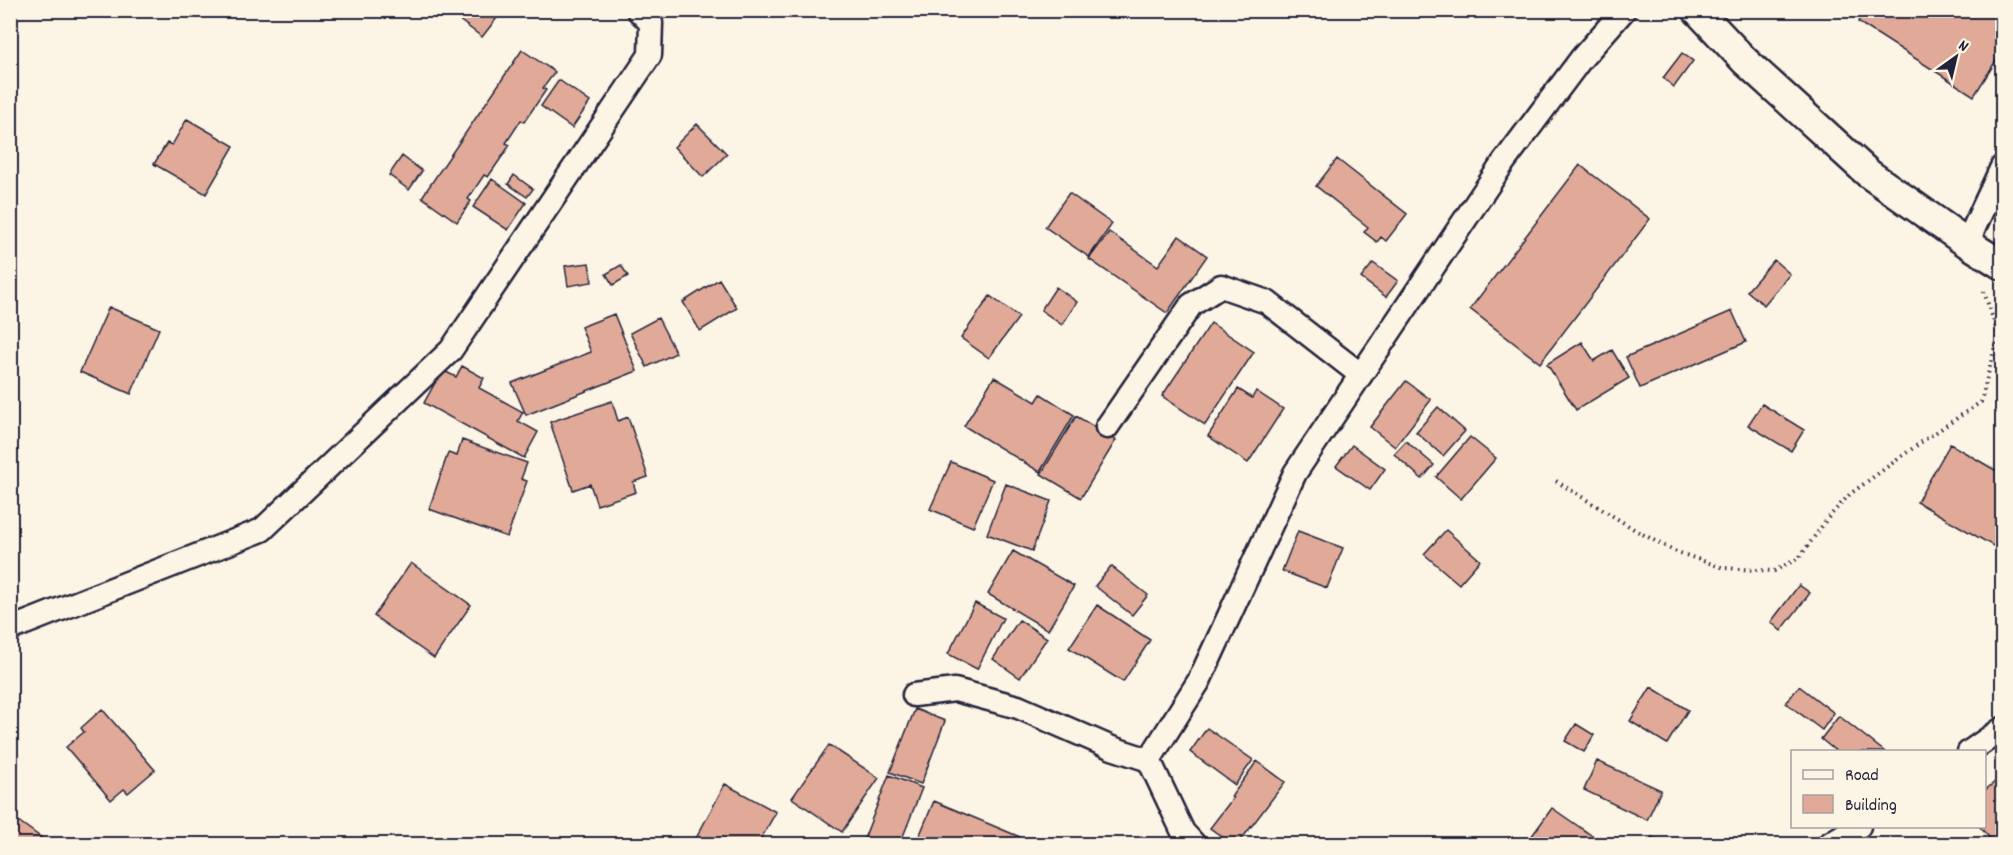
<svg xmlns="http://www.w3.org/2000/svg" width="2013" height="855" font-family="Dekko,sans-serif">
	<style>
		.building { fill: #e1aa98; stroke: #22223b; stroke-width: 1.5 }
		.lines { fill: none; stroke-linecap: round; stroke-linejoin: round }
		.minor-casing { stroke: #22223b; stroke-width: 27 }
		.tertiary-casing { stroke: #22223b; stroke-width: 33 }
		.path { stroke: #22223b; stroke-width: 4; stroke-dasharray: 1.5 4.5; stroke-linecap: butt }
		.minor { stroke: #fcf5e5; stroke-width: 22 }
		.tertiary { stroke: #fcf5e5; stroke-width: 28 }
	</style>
	<rect width="100%" height="100%" fill="#fcf5e5"/>
	<filter id="ink" filterUnits="userSpaceOnUse"><feTurbulence type="fractalNoise" baseFrequency=".0167" numOctaves="2"/><feDisplacementMap in="SourceGraphic" scale="12" xChannelSelector="R" yChannelSelector="G"/><feConvolveMatrix kernelMatrix="1 2 1 2 8 2 1 2 1" color-interpolation-filters="sRGB"/></filter>
	<g filter="url(#ink)">
		<path class="building" d="M446 10H495L500 14 482 37Z
			M1865 10H2002V51L1974 96 1858 22Z
			M522 50 555 72 543 88 546 90 524 122 521 120 506 143 510 145 488 177 484 175 468 199 471 201 457 222 422 197Z
			M1682 53 1693 61 1674 87 1663 78Z
			M559 80 590 102 572 128 541 106Z
			M187 119 234 146 206 194 154 164 167 143 172 145Z
			M697 124 727 154 703 177 674 147Z
			M402 156 422 171 409 190 389 175Z
			M1337 159 1407 214 1386 241 1381 237 1377 242 1364 232 1368 227 1316 186Z
			M1580 165 1650 219 1540 363 1470 309Z
			M514 175 533 189 527 197 508 184Z
			M492 179 526 203 508 230 473 207Z
			M1069 193 1112 224 1089 257 1045 227Z
			M1109 232 1158 266 1179 236 1207 256 1167 313 1089 259Z
			M1774 260 1790 274 1764 305 1747 291Z
			M589 263 592 282 568 286 565 266Z
			M1373 263 1398 281 1386 297 1361 278Z
			M621 265 628 276 613 285 606 274Z
			M719 279 737 308 700 331 683 302Z
			M1056 287 1077 302 1062 325 1041 310Z
			M990 296 1019 317 989 358 961 338Z
			M109 307 159 329 131 394 80 372Z
			M1732 311 1746 342 1640 388 1626 357Z
			M614 314 637 371 526 415 512 383 591 352 581 327Z
			M658 318 676 353 647 367 630 333Z
			M1211 323 1254 352 1205 425 1162 396Z
			M1582 342 1594 361 1612 350 1629 378 1576 410 1547 364Z
			M462 366 484 378 479 388 523 412 518 421 538 432 524 458 424 403 442 370 456 377Z
			M994 377 1036 402 1041 394 1074 415 1040 472 964 426Z
			M1406 381 1431 400 1395 447 1370 427Z
			M1238 389 1252 398 1256 391 1283 409 1248 463 1208 436Z
			M612 401 618 421 628 417 648 477 633 482 636 492 597 505 590 484 573 490 550 422Z
			M1762 404 1804 430 1791 451 1748 425Z
			M1438 407 1465 431 1443 456 1416 432Z
			M1076 416 1116 440 1081 498 1041 474Z
			M1470 437 1496 458 1461 499 1436 477Z
			M462 440 527 463 521 479 527 481 507 537 429 509 448 453 457 456Z
			M1406 441 1434 465 1422 479 1394 454Z
			M1950 444 2002 474V551L1917 502Z
			M1352 445 1385 469 1370 490 1336 466Z
			M951 462 993 480 973 527 930 509Z
			M1006 484 1051 501 1032 551 987 534Z
			M1446 530 1480 560 1459 584 1424 554Z
			M1298 531 1343 548 1327 588 1282 571Z
			M1013 551 1074 586 1048 630 988 594Z
			M411 563 471 605 434 658 374 616Z
			M1111 566 1148 595 1132 615 1095 586Z
			M1799 585 1810 593 1781 631 1771 622Z
			M975 603 1003 618 977 669 948 654Z
			M1097 605 1150 640 1123 682 1069 648Z
			M1019 620 1047 638 1020 678 993 659Z
			M1799 686 1834 713 1822 730 1786 703Z
			M1651 687 1688 710 1667 744 1630 721Z
			M102 709 155 770 128 793 124 789 111 800 66 747 84 732 81 728Z
			M915 709 945 721 921 784 890 772Z
			M1839 716 1885 752H1837L1821 739Z
			M1576 724 1594 735 1584 752 1565 741Z
			M1207 728 1253 760 1235 785 1190 752Z
			M829 745 879 778 842 832 792 798Z
			M1257 761 1285 782 1238 844H1232L1210 828 1233 798 1231 797Z
			M1597 761 1661 790 1647 820 1584 790Z
			M889 775 922 788 900 844H862Z
			M2002 776V839L1995 844 1979 826H1984V791Z
			M725 784 776 812 758 844H693Z
			M934 801 1020 837 1017 844H916Z
			M1552 808 1604 844H1526Z
			M10 815 50 844H10Z
			M1652 837 1666 844H1648Z"/>
		<g class="lines">
			<defs>
				<path id="minor" d="M1967 243 2002 167
					M1107 427 1191 305 1221 286 1267 302 1361 375
					M10 629 262 530 451 350 650 55 651 23 638 10
					M914 695 955 690 1018 707 1112 748 1149 760 1183 832 1194 844
					M1969 752 2002 729
					M1149 760 1199 681 1295 473 1503 163 1581 59 1624 10
					M1829 844 1859 826"/>
				<path id="tertiary" d="M1697 10 1745 61 1869 174 1967 243 2002 265"/>
			</defs>
			<use href="#minor" class="minor-casing"/>
			<use href="#tertiary" class="tertiary-casing"/>
			<path class="path" d="M1556 481 1637 531 1674 551 1724 568 1774 571 1799 558 1827 519 1850 494 1920 443 1981 402 1998 334 1983 289"/>
			<use href="#minor" class="minor"/>
			<use href="#tertiary" class="tertiary"/>
		</g>
	</g>
	<rect width="2013" height="855" fill="none" stroke="#fcf5e5" stroke-width="36"/>
	<rect x="18" y="18" width="1977" height="819" fill="none" stroke="#22223b" stroke-width="2" filter="url(#ink)"/>
	<rect x="1791" y="750" width="195" height="78" fill="#fcf5e5" stroke="#a5a1a1" stroke-width="1.5"/>
	<rect x="1803" y="770" width="30" height="9" fill="#fcf5e5" stroke="#a5a1a1" stroke-width="1.5"/>
	<text x="1845" y="780" font-size="18" fill="#22223b">Road</text>
	<rect x="1803" y="795" width="30" height="18" fill="#e1aa98" stroke="#a5a1a1" stroke-width="1.5"/>
	<text x="1845" y="810" font-size="18" fill="#22223b">Building</text>
	<g transform="translate(1956 57) rotate(34)" stroke="#fcf5e5" stroke-width="4.5" paint-order="stroke">
	<path d="M0-4.5L10 22L0 15L-10 22Z" fill="#22223b"/>
	<text y="-9" font-size="16" font-weight="bold" text-anchor="middle" fill="#22223b">N</text>
	</g>
</svg>
